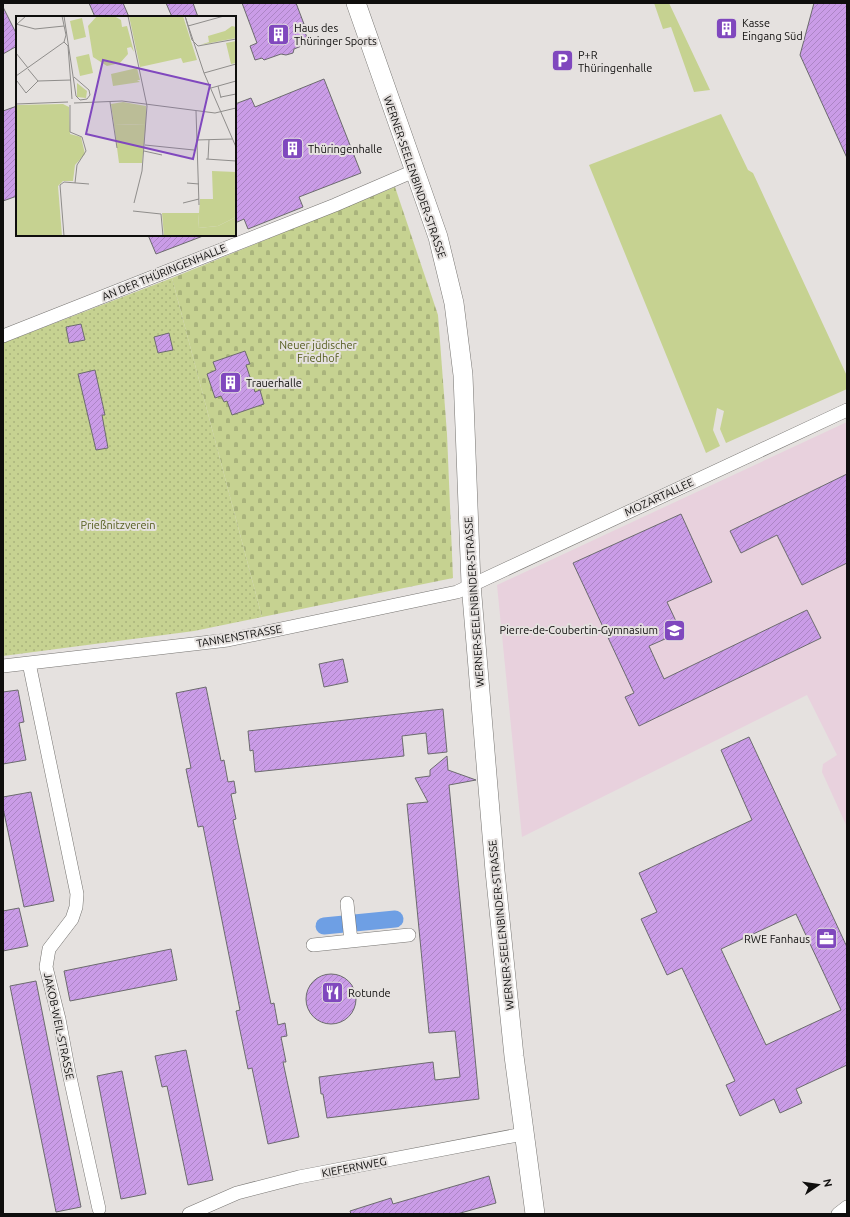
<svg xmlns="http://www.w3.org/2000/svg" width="850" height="1217" font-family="Ubuntu,sans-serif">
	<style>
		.education { fill: #e8d1dd }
		.grass { fill: #c6d291 }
		.cemetery { fill: url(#cemetery-stones) }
		.garden { fill: url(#garden-dots) }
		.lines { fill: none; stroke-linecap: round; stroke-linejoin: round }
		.canal { stroke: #6e9fe4; stroke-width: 17 }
		.building { fill: url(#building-hatch); stroke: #6c6b6e; fill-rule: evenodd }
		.street-casing { stroke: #777572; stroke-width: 14 }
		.secondary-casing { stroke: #777572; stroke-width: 20 }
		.street { stroke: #fff; stroke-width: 13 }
		.secondary { stroke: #fff; stroke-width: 19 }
		.labels { text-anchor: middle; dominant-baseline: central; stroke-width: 4; stroke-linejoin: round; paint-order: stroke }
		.poi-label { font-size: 11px; fill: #0f0e0d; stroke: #e5e1df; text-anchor: start }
		.street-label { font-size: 11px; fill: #0f0e0d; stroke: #e5e1df }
		.park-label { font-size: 11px; fill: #555d1e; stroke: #e5e1df }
		.inset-road { fill: none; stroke: #8f8d8b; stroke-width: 1 }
		.view { fill: #8048be; fill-opacity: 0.15; stroke: #8048be; stroke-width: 2 }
		.inset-edge { fill: none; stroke: #0f0e0d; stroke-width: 2 }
	</style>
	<defs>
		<pattern id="cemetery-stones" width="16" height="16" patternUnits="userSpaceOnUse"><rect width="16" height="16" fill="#c6d291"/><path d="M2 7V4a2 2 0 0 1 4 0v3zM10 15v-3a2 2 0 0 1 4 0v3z" fill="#a9b37c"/></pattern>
		<pattern id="garden-dots" width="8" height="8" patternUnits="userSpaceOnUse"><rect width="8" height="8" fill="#c6d291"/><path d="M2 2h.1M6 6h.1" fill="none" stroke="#a9b37c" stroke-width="1.8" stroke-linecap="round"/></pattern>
		<pattern id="building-hatch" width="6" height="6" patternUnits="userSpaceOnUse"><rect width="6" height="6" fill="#ca9ce7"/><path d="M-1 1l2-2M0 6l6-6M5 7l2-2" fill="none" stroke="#ac85c5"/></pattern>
	</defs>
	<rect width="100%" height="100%" fill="#e5e1df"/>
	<path class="education" d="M847 422V827L822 772 823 764 837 755 807 695 522 837 497 585Z"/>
	<path class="grass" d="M654 3H669L710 90 694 92 671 27 663 29Z
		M721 114 748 170 753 173 847 376V389L726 443 720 429 724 411 717 408 713 430 720 446 706 453 589 165Z"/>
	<path class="cemetery" d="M395 187 438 315 447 434 453 578 262 617 172 278Z"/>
	<path class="garden" d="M172 278 262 617 194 631 3 656V343Z"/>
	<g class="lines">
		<path class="canal" d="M324 926 395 919"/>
	</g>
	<path class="building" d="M89 3H123L129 17H95Z
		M166 3H193L198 17H172Z
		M242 3H296L304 24H302L309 43 294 49 293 53 286 55 281 54 264 60 262 58 255 60 250 46 257 43Z
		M814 3H847V158L800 55Z
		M3 7 17 35V46L3 54Z
		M324 79 361 173 299 197 303 207 248 229 244 219 235 223V104L251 98 255 107Z
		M17 106V196L3 201V111Z
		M148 235H202L203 236 156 254Z
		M81 324 85 340 69 343 66 327Z
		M169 333 173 350 158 353 154 337Z
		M245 351 250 364 246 365 255 392 260 390 264 404 232 415 227 401 224 402 221 396 215 398 207 374 216 370 213 362Z
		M95 370 105 415H102L108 448 96 450 78 374Z
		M847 474V563L802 585 777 535 741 553 730 531Z
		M681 514 712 582 667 602 681 632 649 646 664 679 807 610 821 638 639 726 625 697 634 693 573 563Z
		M343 659 348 682 324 687 319 664Z
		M206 687 221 761 224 760 228 782 234 781 236 793 231 794 236 819 233 820 271 1004 274 1003 278 1025 285 1023 287 1036 281 1037 286 1062H283L299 1137 268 1144 252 1068 248 1069 236 1011 240 1010 203 826 198 827 186 769 191 768 176 693Z
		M18 690 24 722 19 723 26 760 3 764V692Z
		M443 709 447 752 428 754 426 733 402 736 404 756 255 772 253 750 250 751 248 731Z
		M749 737 847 947V1065L796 1089 802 1103 780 1113 774 1099 740 1116 726 1085 735 1081 682 968 667 975 641 919 657 912 639 873 752 820 721 750ZM796 914 841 1010 766 1045 721 949Z
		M447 756 448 770 476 780 449 785 479 1099 327 1118 323 1094H321L319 1077 433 1062 435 1080 460 1077 455 1031 429 1033 407 804 428 802 415 778 430 776V770Z
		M31 792 54 901 24 907 3 808V797Z
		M19 908 28 946 3 951V911Z
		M171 949 177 980 70 1001 64 971Z
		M306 999a25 25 0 1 1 50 0a25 25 0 1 1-50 0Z
		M36 981 81 1207 56 1212 10 986Z
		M186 1050 213 1180 188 1185 167 1086 162 1087 155 1056Z
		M122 1071 146 1194 121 1199 97 1076Z
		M489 1176 496 1203 457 1214H351L350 1211 391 1198 393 1204Z"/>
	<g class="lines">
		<defs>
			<path id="street" d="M3 336 335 205 414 171
				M29 663 77 894 76 907 72 919 49 949 46 967 59 1019 69 1073 99 1209
				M3 666 228 640 457 592 847 410
				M351 941 409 935
				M313 945 351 941 347 903
				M189 1214 237 1193 299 1177 523 1134
				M838 1214 847 1207"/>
			<path id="secondary" d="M356 3 438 237 454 303 463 375 471 584 495 871 514 1056 535 1214"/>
		</defs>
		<use href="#street" class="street-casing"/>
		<use href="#secondary" class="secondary-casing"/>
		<use href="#street" class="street"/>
		<use href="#secondary" class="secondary"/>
	</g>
	<defs>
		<symbol id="building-square" viewBox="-11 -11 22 22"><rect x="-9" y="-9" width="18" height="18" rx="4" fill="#8048be" stroke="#e5e1df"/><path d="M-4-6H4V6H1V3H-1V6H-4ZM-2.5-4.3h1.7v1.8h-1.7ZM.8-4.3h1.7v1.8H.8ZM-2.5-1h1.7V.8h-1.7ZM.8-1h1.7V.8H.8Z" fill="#fff"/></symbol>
		<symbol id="parking-square" viewBox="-11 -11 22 22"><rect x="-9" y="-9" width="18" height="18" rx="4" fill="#8048be" stroke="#e5e1df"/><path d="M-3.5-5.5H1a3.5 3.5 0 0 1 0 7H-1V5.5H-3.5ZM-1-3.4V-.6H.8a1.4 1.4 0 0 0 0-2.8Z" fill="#fff"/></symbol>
		<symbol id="school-square" viewBox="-11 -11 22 22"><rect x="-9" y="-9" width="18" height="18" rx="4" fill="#8048be" stroke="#e5e1df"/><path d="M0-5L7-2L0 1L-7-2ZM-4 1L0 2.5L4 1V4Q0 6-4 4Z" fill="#fff"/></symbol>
		<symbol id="office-square" viewBox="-11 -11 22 22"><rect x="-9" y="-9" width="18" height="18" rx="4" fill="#8048be" stroke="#e5e1df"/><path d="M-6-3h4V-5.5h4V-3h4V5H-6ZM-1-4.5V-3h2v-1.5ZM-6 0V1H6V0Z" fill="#fff"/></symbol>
		<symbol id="restaurant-square" viewBox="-11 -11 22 22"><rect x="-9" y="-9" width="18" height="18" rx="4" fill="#8048be" stroke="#e5e1df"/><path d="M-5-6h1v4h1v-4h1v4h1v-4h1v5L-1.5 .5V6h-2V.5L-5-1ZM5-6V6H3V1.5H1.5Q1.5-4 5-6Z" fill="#fff"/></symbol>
	</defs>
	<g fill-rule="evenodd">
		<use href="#building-square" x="714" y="16" width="25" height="25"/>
		<use href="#building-square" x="266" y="22" width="25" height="25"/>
		<use href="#parking-square" x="550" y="48" width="25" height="25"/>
		<use href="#building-square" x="280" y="136" width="25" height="25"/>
		<use href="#building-square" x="218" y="370" width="25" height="25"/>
		<use href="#school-square" x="662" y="618" width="25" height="25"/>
		<use href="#office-square" x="814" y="926" width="25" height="25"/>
		<use href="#restaurant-square" x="320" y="980" width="25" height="25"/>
	</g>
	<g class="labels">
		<g class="poi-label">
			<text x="742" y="23">Kasse<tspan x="742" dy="13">Eingang Süd</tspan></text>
			<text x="294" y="28">Haus des<tspan x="294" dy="13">Thüringer Sports</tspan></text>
			<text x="578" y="55">P+R<tspan x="578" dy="13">Thüringenhalle</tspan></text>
			<text x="308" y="149">Thüringenhalle</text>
			<text x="246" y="383">Trauerhalle</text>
			<text x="658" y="630" text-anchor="end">Pierre-de-Coubertin-Gymnasium</text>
			<text x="810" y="939" text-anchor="end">RWE Fanhaus</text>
			<text x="348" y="993">Rotunde</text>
		</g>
		<g class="street-label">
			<text transform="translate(415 177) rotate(71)">WERNER-SEELENBINDER-STRASSE</text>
			<text transform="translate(164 272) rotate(-22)">AN DER THÜRINGENHALLE</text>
			<text transform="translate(659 497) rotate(-25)">MOZARTALLEE</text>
			<text transform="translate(474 602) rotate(-94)">WERNER-SEELENBINDER-STRASSE</text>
			<text transform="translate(239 636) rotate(-10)">TANNENSTRASSE</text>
			<text transform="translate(501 925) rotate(-96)">WERNER-SEELENBINDER-STRASSE</text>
			<text transform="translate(59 1026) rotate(78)">JAKOB-WEIL-STRASSE</text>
			<text transform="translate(354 1167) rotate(-11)">KIEFERNWEG</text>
		</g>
		<g class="park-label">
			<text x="318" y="345">Neuer jüdischer<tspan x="318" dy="13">Friedhof</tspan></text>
			<text x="118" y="525">Prießnitzverein</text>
		</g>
	</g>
	<g transform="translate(16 16)">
		<rect width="220" height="220" fill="#e5e1df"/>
		<path d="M81 0H98L105 4 106 11 111 10 118 36 115 31 111 32 112 38 104 47 91 50 77 41 72 10ZM66 2 70 21 58 24 54 5ZM216 10 220 11V22L184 29 193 26 192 20 209 15ZM220 25V47L215 48 210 27ZM73 38 77 57 64 60 60 41ZM121 52 124 64H121L124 66 97 70 95 58ZM61 67 71 75 70 82 61 81Z" fill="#c6d291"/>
		<path d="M47 88 53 91 54 118 65 121 69 138 59 149 57 165H47L42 170 46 220H0V89ZM146 197H183L182 212 202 210 220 201V220H148Z" fill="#c6d291"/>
		<path d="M107 86 130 90V108L98 109 95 88Z" fill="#c6d291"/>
		<path d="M113 0H167L181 44 167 47 165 42 124 51Z" fill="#c6d291"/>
		<path d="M130 108 126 147H103L98 109ZM196 155 220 156V201L202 210 182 212 184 183H197Z" fill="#c6d291"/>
		<path class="inset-road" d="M48 0 60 80 64 84 71 83 74 79 73 74 58 61M112 0 131 90 126 155 118 187M169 0 188 57 220 131M169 0 176 24 182 30 220 23M0 8 19 13 48 10M1 8 10 0M172 10 208 0M48 26 52 30 56 83M0 37 12 52M12 53 22 65 55 64M188 57 220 48M0 60 48 26 50 19 46 0M1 65 10 77 22 65M202 70 205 82M195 72 220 65M205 81 220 78M94 86 101 132M58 87 106 85 199 97 220 92M0 88 52 86M54 89V116L66 121 70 135 61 149 59 167M180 95 183 189M180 124 216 123M129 129 178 134M128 135 146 139M190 143 220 145M192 143 193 124M171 167 183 168M167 187 183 183M117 195 145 198 147 220M48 220 44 169 48 166 73 168"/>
		<path class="view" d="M87 44 194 69 177 143 70 118Z"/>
		<rect width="220" height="220" class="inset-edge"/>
	</g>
	<rect width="850" height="1217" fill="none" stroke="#0f0e0d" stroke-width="8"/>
	<g transform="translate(818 1185) rotate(77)" stroke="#e5e1df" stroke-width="3" paint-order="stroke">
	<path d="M0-3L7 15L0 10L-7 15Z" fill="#0f0e0d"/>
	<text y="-6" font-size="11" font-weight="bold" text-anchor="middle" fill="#0f0e0d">N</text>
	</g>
</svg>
